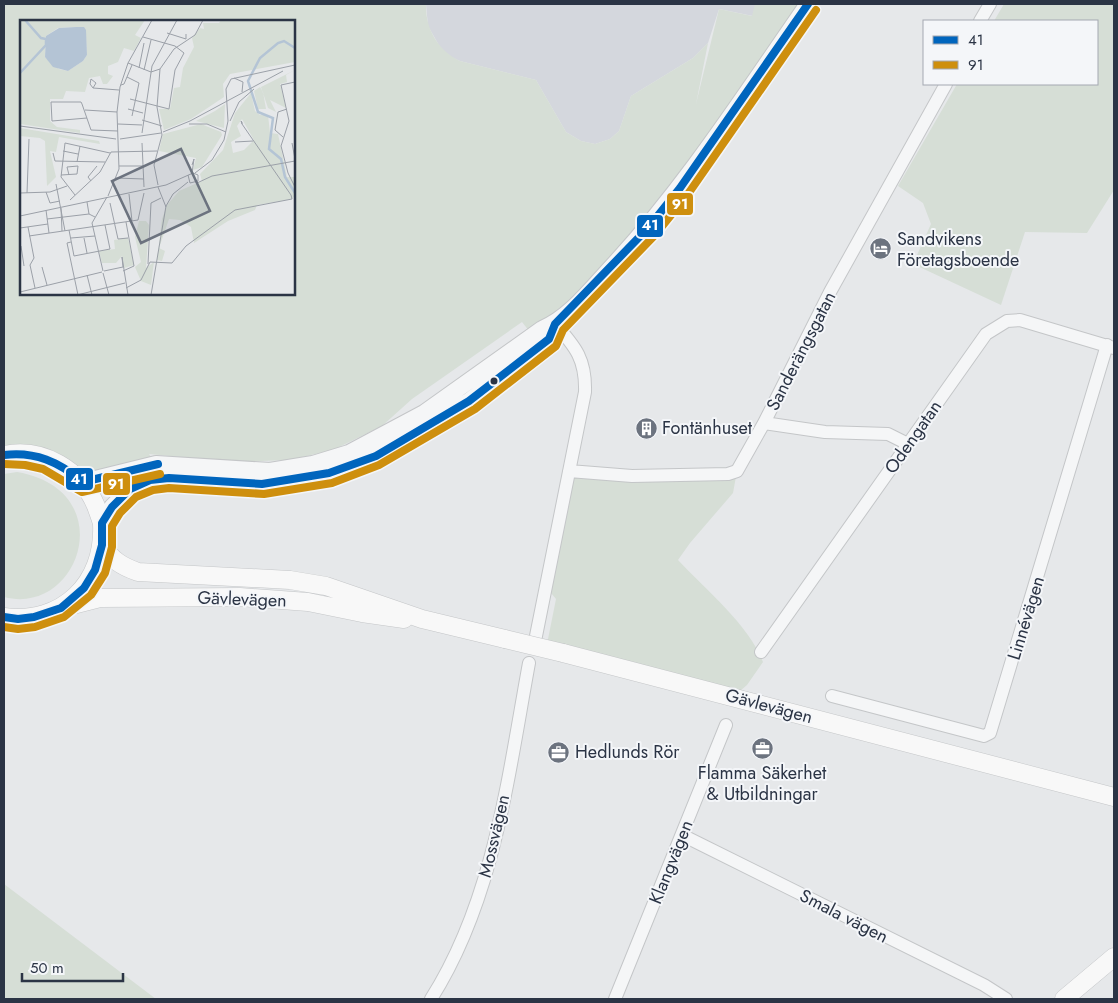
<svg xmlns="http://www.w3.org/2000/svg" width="1118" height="1003" font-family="Jost,sans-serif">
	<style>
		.built { fill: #d4d7dd }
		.green { fill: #d6ded6; fill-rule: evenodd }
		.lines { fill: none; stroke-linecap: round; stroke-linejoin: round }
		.minor-casing { stroke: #c4c6c8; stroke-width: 14 }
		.tertiary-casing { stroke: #c4c6c8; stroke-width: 18 }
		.secondary-casing { stroke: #c4c6c8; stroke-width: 19 }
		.minor { stroke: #f5f6f7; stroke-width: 12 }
		.tertiary { stroke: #f5f6f7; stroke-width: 16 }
		.secondary { stroke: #f8f8f8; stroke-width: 18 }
		.secondary-bridge-casing { stroke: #c4c6c8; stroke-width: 19; stroke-linecap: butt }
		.secondary-bridge { stroke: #f8f8f8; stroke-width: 18 }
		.bus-1-casing { stroke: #f4f6f9; stroke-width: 11 }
		.bus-2-casing { stroke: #f4f6f9; stroke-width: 11 }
		.bus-1 { stroke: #0065bd; stroke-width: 8 }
		.bus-2 { stroke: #ce8f0e; stroke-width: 8 }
		.bus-dot { fill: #2b3445; stroke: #f4f6f9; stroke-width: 2 }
		.labels { text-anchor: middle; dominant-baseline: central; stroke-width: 4; stroke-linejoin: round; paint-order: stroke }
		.poi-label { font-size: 18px; fill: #2b3445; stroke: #f4f6f9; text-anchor: start }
		.street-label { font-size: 18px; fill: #2b3445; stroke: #f4f6f9 }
		.inset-river { fill: none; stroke: #b4c4d5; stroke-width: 2.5 }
		.inset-road { fill: none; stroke: #9ba0a8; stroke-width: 1 }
		.view { fill: #6c737f; fill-opacity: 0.15; stroke: #6c737f; stroke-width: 2.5 }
		.inset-edge { fill: none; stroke: #2b3445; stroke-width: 2.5 }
		.line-badge { stroke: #f4f6f9; stroke-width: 2 }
		.badge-label { font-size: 14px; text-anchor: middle; font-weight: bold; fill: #fff }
	</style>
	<rect width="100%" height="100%" fill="#e6e8ea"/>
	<path class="built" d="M426 4H780L753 16 719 9 708 43 693 58 631 96 619 131 610 139 595 144 581 141 566 132 536 80 460 61 449 56 440 47 428 26Z"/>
	<path class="green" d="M4 4H426C425 28 438 51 460 61L536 80 566 132 581 141 595 144 610 139 619 131 631 96 693 58 708 43 696 104 719 9 752 16 755 4H808L648 228 533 336 522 322 412 399 382 426 333 450 289 460 232 462 149 454 156 464 96 480 68 469 4 454ZM21 21H294V294H21Z
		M1004 4H1114V190L1087 233 1025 232 1001 305 913 264 931 224 923 203 898 186 957 84H1097V21H994Z
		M569 471H737L733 493 690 543 678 560C705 589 749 625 763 662L747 685 733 697 546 649 556 599 546 587Z
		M17 472C122 490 80 617 4 597V474Z
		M4 884 156 999H4Z"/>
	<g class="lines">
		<defs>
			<path id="minor" d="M980 21 990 4
				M764 423 825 432 888 434 908 444
				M569 471 632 476 728 474 737 471 764 423 830 292 946 84
				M536 636 585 392C586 360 576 347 555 324
				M761 652 986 334 1007 321 1020 320 1114 348
				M832 696 984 736 990 733 1107 345
				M682 835 984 985 1006 999
				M431 999C494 900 508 777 529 663
				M615 999 726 725"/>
			<path id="tertiary" d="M83 482 156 464 270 471 313 464 349 453 424 413 542 329C568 318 588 293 607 272 684 190 744 96 808 4
				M102 523 112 507 130 489 150 480 169 478 262 484 329 473 376 456 469 401 505 374 549 339 555 324"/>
			<path id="secondary" d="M4 455C43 447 81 470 96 506 98 512 101 519 102 524 105 583 62 625 4 617
				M102 545C112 560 121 566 138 572L290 580 326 586 422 619 505 639
				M61 608 100 598 240 597 308 602 362 613 404 619
				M563 653 1114 797
				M1064 999 1114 957"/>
		</defs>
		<use href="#minor" class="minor-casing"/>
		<use href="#tertiary" class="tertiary-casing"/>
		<use href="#secondary" class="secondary-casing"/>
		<use href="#minor" class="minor"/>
		<use href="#tertiary" class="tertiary"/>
		<use href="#secondary" class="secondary"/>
		<defs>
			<path id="secondary-bridge" d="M505 639 563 653"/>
		</defs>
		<use href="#secondary-bridge" class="secondary-bridge-casing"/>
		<use href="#secondary-bridge" class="secondary-bridge"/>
		<defs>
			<path id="bus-1" d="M4 455C35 451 59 462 83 482L158 464
				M4 617 18 619 34 617 61 608 84 588 95 570 102 545V523L112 507 130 489 150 480 169 478 262 484 329 473 376 456 469 401 549 339 555 324 648 228 680 188 808 4"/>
			<path id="bus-2" d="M4 464 25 465 43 469 82 492 160 474
				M4 627 18 629 35 627 64 617 91 595 105 573 112 547V526L120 513 136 497 153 490 169 488 264 494 332 483 379 465 475 409 556 346 563 330 655 235 688 194 816 10"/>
		</defs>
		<use href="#bus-1" class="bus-1-casing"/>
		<use href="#bus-2" class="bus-2-casing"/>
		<use href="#bus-1" class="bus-1"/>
		<use href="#bus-2" class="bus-2"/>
	</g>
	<defs>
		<symbol id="hotel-disc" viewBox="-11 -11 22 22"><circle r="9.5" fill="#6c737f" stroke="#f4f6f9"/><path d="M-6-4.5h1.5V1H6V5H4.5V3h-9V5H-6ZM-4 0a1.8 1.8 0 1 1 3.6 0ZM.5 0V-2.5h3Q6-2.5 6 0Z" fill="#fff"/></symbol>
		<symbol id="building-disc" viewBox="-11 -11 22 22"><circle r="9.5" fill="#6c737f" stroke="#f4f6f9"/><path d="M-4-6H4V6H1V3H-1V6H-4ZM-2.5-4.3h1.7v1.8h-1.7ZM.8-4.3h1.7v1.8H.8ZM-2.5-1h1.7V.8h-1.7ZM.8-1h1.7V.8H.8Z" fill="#fff"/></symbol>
		<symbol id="office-disc" viewBox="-11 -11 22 22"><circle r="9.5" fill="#6c737f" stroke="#f4f6f9"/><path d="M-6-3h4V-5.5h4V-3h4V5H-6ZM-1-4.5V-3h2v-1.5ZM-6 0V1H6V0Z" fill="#fff"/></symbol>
	</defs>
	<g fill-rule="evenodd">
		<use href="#hotel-disc" x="868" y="236" width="25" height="25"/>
		<use href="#building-disc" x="634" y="416" width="25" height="25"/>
		<use href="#office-disc" x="750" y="736" width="25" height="25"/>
		<use href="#office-disc" x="546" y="740" width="25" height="25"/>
	</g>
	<circle class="bus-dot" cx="494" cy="381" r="4.5"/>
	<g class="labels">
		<g class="poi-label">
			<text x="897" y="239">Sandvikens<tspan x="897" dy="21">Företagsboende</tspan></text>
			<text x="662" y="428">Fontänhuset</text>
			<text x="575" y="752">Hedlunds Rör</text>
			<text x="762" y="773" text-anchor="middle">Flamma Säkerhet<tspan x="762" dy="21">&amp; Utbildningar</tspan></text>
		</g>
		<g class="street-label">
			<text transform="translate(801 351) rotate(-63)">Sanderängsgatan</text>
			<text transform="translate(913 437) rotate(-55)">Odengatan</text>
			<text transform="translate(242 599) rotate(2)">Gävlevägen</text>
			<text transform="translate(1026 618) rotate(-73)">Linnévägen</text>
			<text transform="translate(769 706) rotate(15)">Gävlevägen</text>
			<text transform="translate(494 836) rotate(-77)">Mossvägen</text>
			<text transform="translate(671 862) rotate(-68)">Klangvägen</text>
			<text transform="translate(844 916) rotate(27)">Smala vägen</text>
		</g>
	</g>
	<g transform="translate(20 20)">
		<rect width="275" height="275" fill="#e6e8ea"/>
		<path d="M0 0H125L115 15 121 18 114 31 104 28 98 42 88 46V54L93 56 87 64H83L80 56 69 58 65 72 46 71 43 79H30V101L37 107 60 110V113L0 104ZM56 7 66 18 67 35 63 41 48 51 39 49 25 37 26 16 38 8ZM201 0H275V42L210 54 203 64 204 77 171 99 144 110 139 89H150L154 68 160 67 163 48 174 27 172 18 180 8 184 9 183 3H199ZM275 50 266 55 267 62 260 64 266 88 250 80 256 92 248 88 241 67ZM240 67 243 72 246 89H238L234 71ZM231 73 235 91 240 95H248L250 113 258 114 267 157H275V175L272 179 237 185 235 190 208 201 174 223 171 207 160 200 149 199 139 228 145 231 142 241 137 240 142 199 147 185 159 171 182 161 180 154 203 130 215 93ZM222 99 234 120 224 130 213 133 211 122 221 116 217 106ZM205 84 204 108 176 101 195 91ZM181 104 201 112 202 115 182 147 173 150 176 138 139 131 143 114ZM0 108 79 121 80 124 39 117 36 132 30 131 36 157 27 166 25 121 20 118 0 116ZM119 201H126L129 205 126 248 134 242 131 265 121 261 115 247 121 242 115 217ZM108 218 114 245 104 248 102 236 96 243H82L79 231 95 229 94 220Z" fill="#d6ded6" fill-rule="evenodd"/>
		<path d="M56 7H64L66 10 67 35 63 41 48 51 33 47 25 37 26 16 39 8Z" fill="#b4c4d5"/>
		<path class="inset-river" d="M275 28 264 21 258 23 240 38 228 61 238 92 253 98 249 129 261 139 265 157 275 173M0 53 26 25V19L21 18 5 0"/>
		<path class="inset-road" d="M147 13 166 19V14M108 43 131 52 140 49 154 29 175 15 183 0M119 48 124 23M124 50 131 20M107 57 119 63 112 96M214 58 223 62 222 72M275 62 261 65 269 101 261 126 268 153 275 167M101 65 104 64 112 45M73 68 76 63 71 59 70 64 73 68 99 70M110 79 149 89 155 50 164 33 155 26 123 17M108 89 123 93M65 90 97 92M67 98 32 101 31 82H61L62 84 71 110 98 111M122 100 142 106M210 101 219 82 234 69M98 104 122 105M169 104H187L206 112M0 106 96 119M143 112 170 101 263 51M122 113 132 46 157 0M263 117 255 110 258 92 267 89M100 119 141 113M215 122 233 121M122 123 124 167M272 123 275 139M43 131 58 134M33 133 35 141 85 142M57 142 60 126M172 145 174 139 172 153M99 146H123M175 153 192 140 204 120 208 101 206 69 211 59 275 45M41 155 57 154 58 146 47 147 49 155M96 158 124 159M71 161 68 157 77 146M177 163 192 156 275 141M36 164 45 211M138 165 134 145 142 115 137 87 140 49M138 167 146 187M26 172 30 183 40 181M0 173 30 172 47 166M7 173 9 119M109 174 112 201M55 175 41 157 45 123 90 133M88 176 99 149 97 92 100 67 108 43 132 0M50 180 80 152 91 132 137 131M67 182 69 194 75 197M90 183 98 219 108 218M41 188 42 211M26 190 29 213M0 196 146 165 173 153 178 155V161L170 163 168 155M27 199 69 194M8 207 14 238 10 245M0 208 28 204M49 210 54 236 90 229 85 205M9 216 118 200 124 173M51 218 75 216M64 218 67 233M51 222 47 223 58 275M1 226 4 246M128 244 131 183 141 178M10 245 15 268M22 247 27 265M103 247 102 237 108 275M83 251 72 203 87 177M84 251 103 247M103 251 114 246 106 202M83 253 89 275M67 255 72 275M106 268 121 260 130 242 152 243 166 226 215 190 272 179 271 175 222 104 221 101 222 102V104M0 272 82 252M57 275 105 263M131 275 146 186 153 174 168 162"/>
		<path class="view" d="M161 129 190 191 121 223 92 161Z"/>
		<rect width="275" height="275" class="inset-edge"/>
	</g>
	<g class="line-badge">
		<rect x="666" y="192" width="28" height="24" rx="5" fill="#ce8f0e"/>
		<rect x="636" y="214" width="28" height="24" rx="5" fill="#0065bd"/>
		<rect x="65" y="467" width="29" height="24" rx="5" fill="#0065bd"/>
		<rect x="102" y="472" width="29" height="24" rx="5" fill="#ce8f0e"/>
	</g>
	<g class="badge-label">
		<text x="680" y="209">91</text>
		<text x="650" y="230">41</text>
		<text x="79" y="484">41</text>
		<text x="116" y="489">91</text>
	</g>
	<rect width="1118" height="1003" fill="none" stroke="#2b3445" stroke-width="10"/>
	<rect x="923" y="20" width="175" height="65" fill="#f4f6f9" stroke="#a4a8b1"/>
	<rect x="933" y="36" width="25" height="8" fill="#0065bd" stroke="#a4a8b1"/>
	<text x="968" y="45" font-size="15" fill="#2b3445">41</text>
	<rect x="933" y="61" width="25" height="8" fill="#ce8f0e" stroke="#a4a8b1"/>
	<text x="968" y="70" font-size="15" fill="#2b3445">91</text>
	<path d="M22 973v8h101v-8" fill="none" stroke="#2b3445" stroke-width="2.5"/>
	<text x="30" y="973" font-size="15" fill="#2b3445" stroke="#f4f6f9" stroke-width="4" paint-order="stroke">50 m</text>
</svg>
